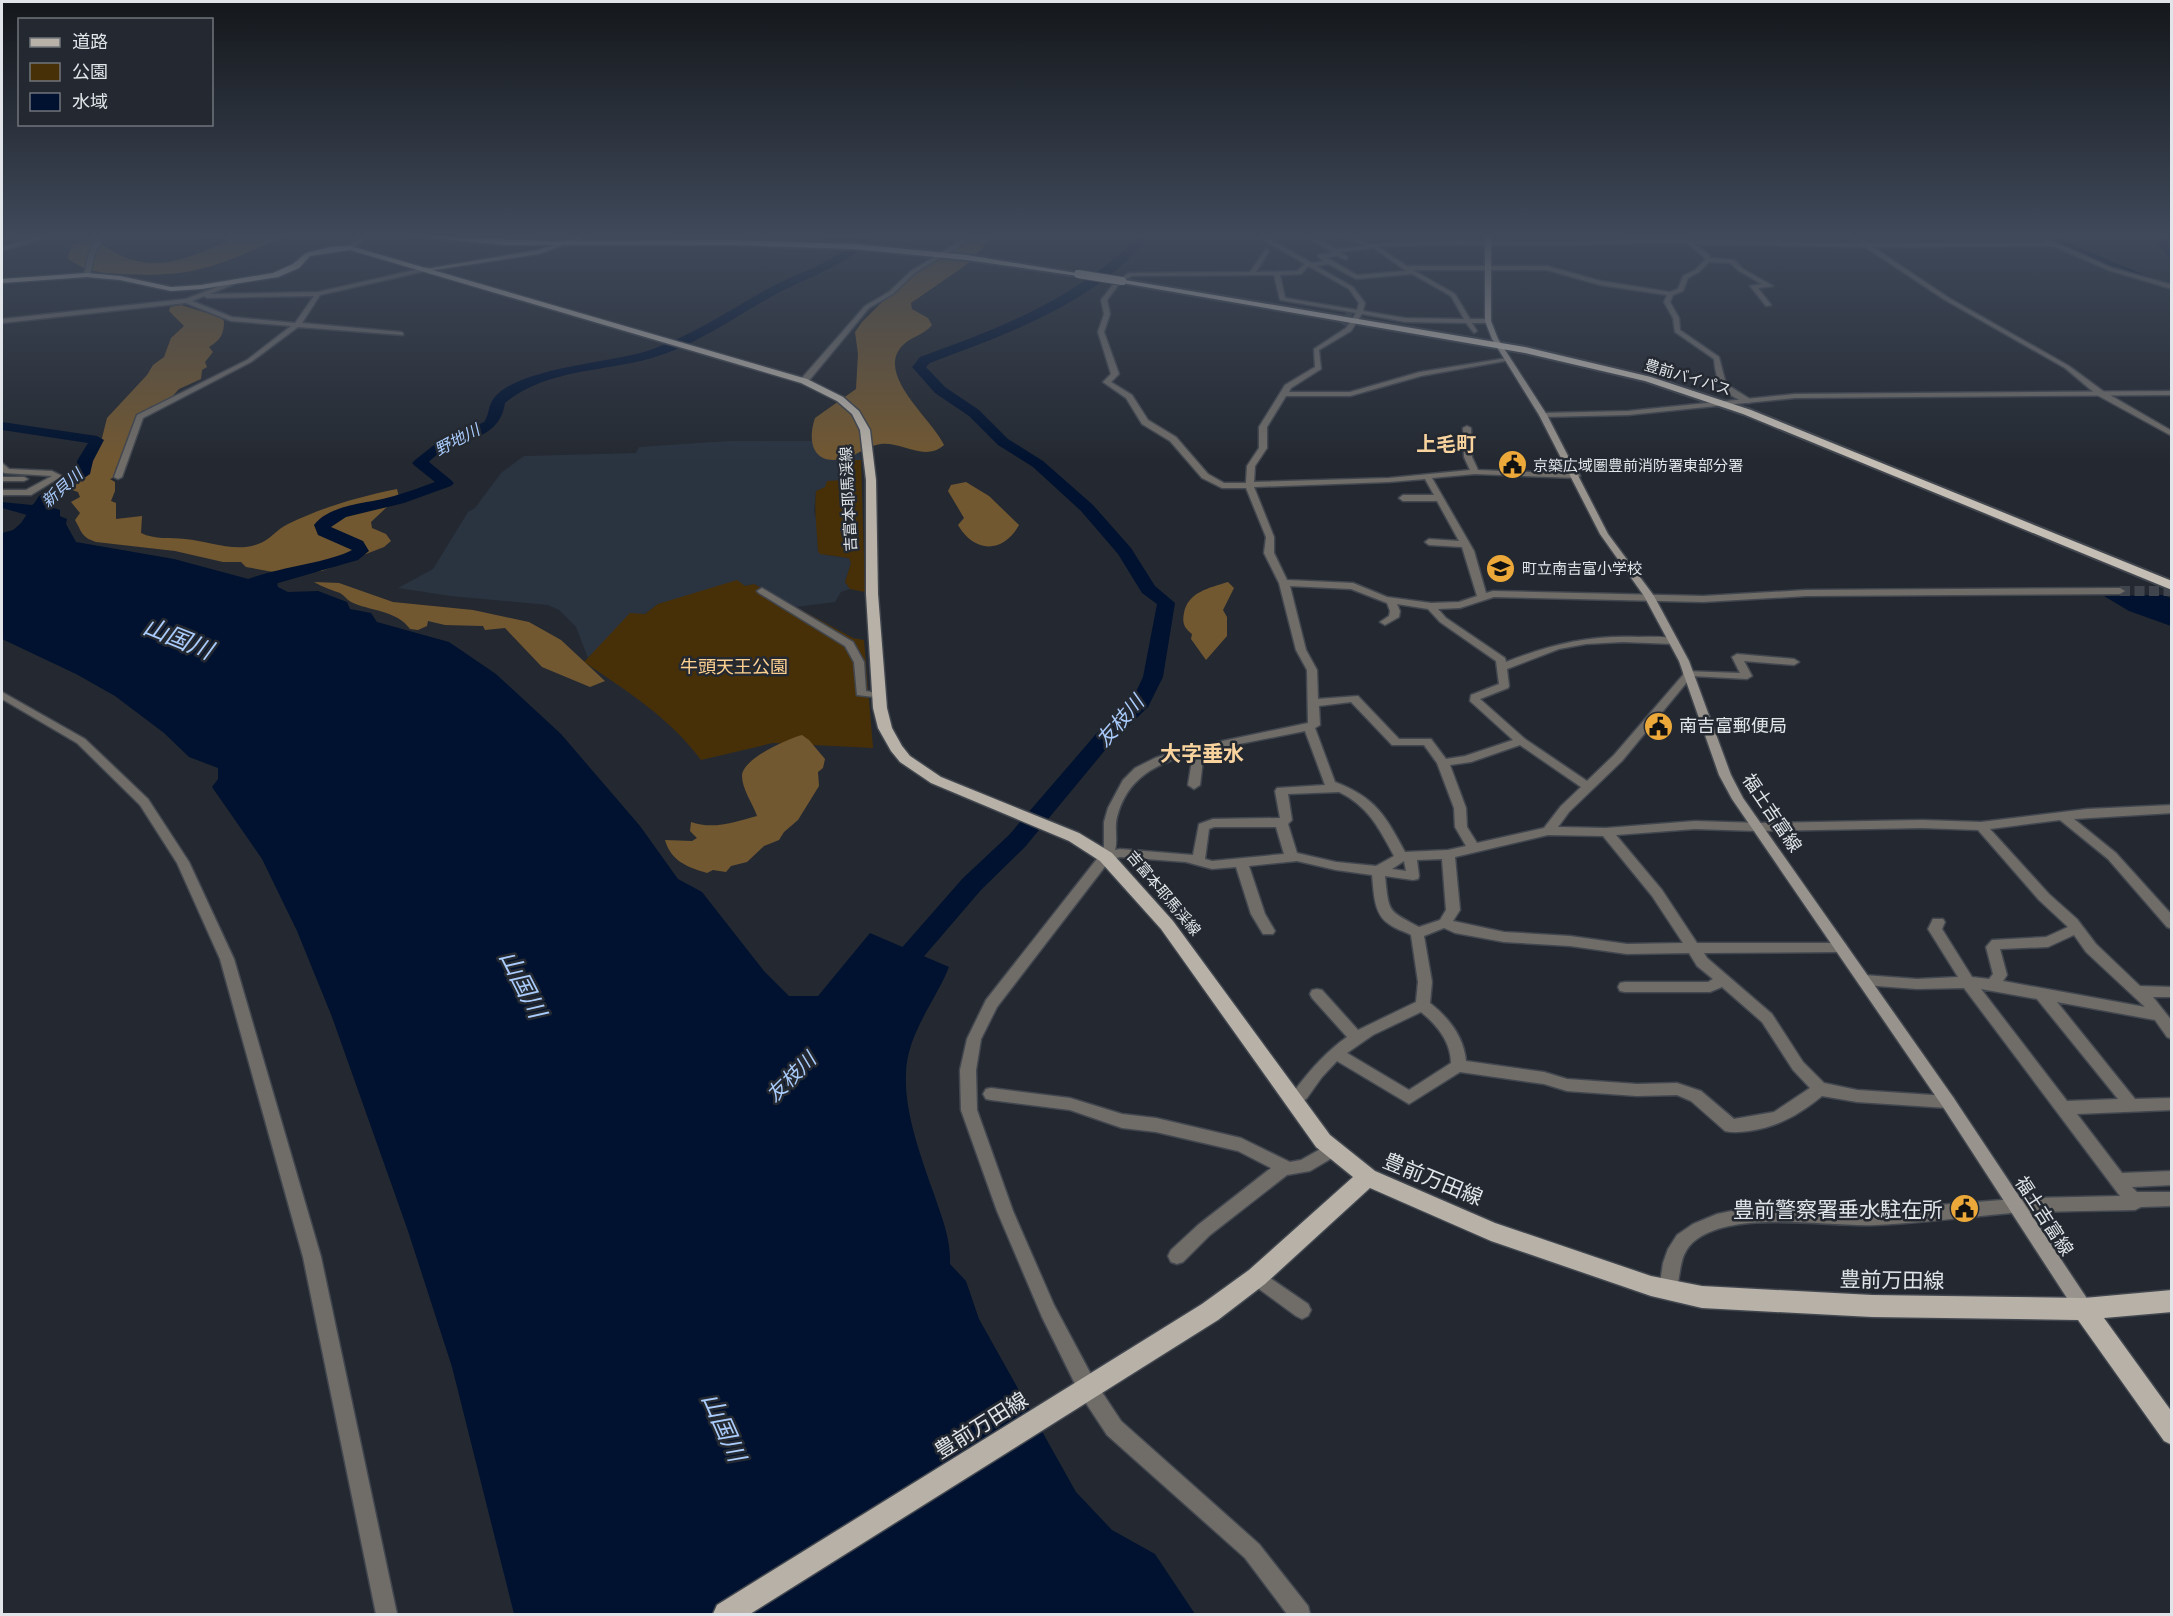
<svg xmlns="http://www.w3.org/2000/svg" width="2173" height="1616" font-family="Arial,'Noto Sans JP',sans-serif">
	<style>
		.built { fill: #2a3340 }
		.green { fill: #473008 }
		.forest { fill: #725831 }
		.water { fill: #00122f }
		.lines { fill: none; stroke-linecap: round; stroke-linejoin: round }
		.river { fill: #00122f; fill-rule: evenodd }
		.minor-tunnel-far1 { stroke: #40454d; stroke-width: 6; stroke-dasharray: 6 3; stroke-linecap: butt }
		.minor-tunnel { stroke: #40454d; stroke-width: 10; stroke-dasharray: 10 4.5; stroke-linecap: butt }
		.minor-casing { stroke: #42474f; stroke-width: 3 }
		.tertiary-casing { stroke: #42474f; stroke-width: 3 }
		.secondary-casing { stroke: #42474f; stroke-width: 3 }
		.primary-casing { stroke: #42474f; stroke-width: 3 }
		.trunk-casing { stroke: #42474f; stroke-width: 4 }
		.minor { fill: #706d69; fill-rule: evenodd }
		.tertiary { fill: #706d69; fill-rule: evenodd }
		.secondary { fill: #98938d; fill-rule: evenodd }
		.primary { fill: #b7b1a8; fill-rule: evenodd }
		.trunk { fill: #c5beb4; fill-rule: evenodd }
		.trunk-bridge-casing { stroke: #42474f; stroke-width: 10; stroke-linecap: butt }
		.trunk-bridge { stroke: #c5beb4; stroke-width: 8 }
		.labels { text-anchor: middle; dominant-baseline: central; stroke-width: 5; stroke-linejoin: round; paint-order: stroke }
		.far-street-label { font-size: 15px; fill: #e1e5ea; stroke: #242931 }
		.far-poi-label { font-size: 15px; fill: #e1e5ea; stroke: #242931; text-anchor: start }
		.far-water-label { font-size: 16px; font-style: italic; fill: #aaccfc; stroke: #242931 }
		.park-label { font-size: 18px; fill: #fed191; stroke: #242931 }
		.poi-label { font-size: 18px; fill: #e1e5ea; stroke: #242931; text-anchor: start }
		.street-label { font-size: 18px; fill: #e1e5ea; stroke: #242931 }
		.far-district-label { font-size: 20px; font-weight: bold; fill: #f8d39e; stroke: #242931 }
		.water-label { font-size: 20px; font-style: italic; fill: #aaccfc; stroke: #242931 }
		.quarter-label { font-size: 21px; font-weight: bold; fill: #f8d39e; stroke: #242931 }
		.near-street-label { font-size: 21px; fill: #e1e5ea; stroke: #242931 }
		.near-poi-label { font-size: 21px; fill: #e1e5ea; stroke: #242931; text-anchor: end }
		.near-water-label { font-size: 24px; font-style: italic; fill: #aaccfc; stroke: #242931 }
	</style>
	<rect width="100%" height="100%" fill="#242931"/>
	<path class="built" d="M729 441H827L858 445 861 460 846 461 842 480 816 491 814 512 817 521 818 551 826 555 849 558 851 563 845 582 850 589 841 592 835 602 795 607 754 584 658 604 645 614 639 615 588 658 576 627 559 610 548 605 450 596 398 588 433 569 468 512 475 508 501 473 524 456 636 453 639 447Z"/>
	<path class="green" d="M845 460H861L865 592 850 589 845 582 851 563 849 558 820 554 818 551C817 530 814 511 816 491L825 487 827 481 842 480Z
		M737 580 745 586 754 584 853 638 864 640 873 748 773 743 701 760C670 718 627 691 584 662L630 613 645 614 658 604Z"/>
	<path class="forest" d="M187 236H286C223 263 195 279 123 274 100 273 86 272 67 258L72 245C102 235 107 253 133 260 167 269 197 255 227 241L225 238Z
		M960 236H987L990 240 966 265 911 303 912 309 928 318 932 325C924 335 910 337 902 346 875 375 933 420 944 445 925 462 903 442 881 444 870 445 862 452 851 456 818 469 805 448 815 418L856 389 858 354 855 332 862 322 908 276 951 254Z
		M181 305 220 317 224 321C224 335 220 340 209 347L213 352 205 362 207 367 202 370 201 379 179 389 168 401 150 407 134 422 129 450 122 454 124 462 116 467 115 477 110 479 115 482V491L111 501 116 503V519L142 516 141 533C155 540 170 537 185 539 209 541 235 553 258 544 269 541 277 529 288 524 323 507 358 497 397 489L399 497 381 506H388L371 522 372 528 386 534 391 541 384 547 322 571 284 574 246 567 241 562H223L175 551 96 542C81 537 82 532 75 520L80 513 71 502 80 497 78 492 66 488 67 482 85 474 90 469 89 461 102 438 107 418 147 375 153 365 164 357 171 338 184 326 169 311 170 307Z
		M966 482 989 496 1019 525C1003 554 974 553 958 525L964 518 948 491 951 485Z
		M314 582 339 583 393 602 473 610 529 622 561 640 605 681 590 687 542 667 505 628 485 630 483 626 445 625 428 621 427 626 418 630 410 629C397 610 369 611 351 602 347 600 344 595 340 593 331 590 323 587 314 582Z
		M1228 582 1234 588 1223 610 1227 617V636L1206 660 1191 639 1192 634C1184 628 1182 623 1184 613 1188 592 1209 588 1228 582Z
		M802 735 809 740 825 759 823 768 818 772 819 786 798 820 784 832 779 840 764 846 747 862 731 866 726 872 713 870 707 873C687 867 671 861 665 840L692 841 697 838 690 831 691 822C713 830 735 822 757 816 753 804 742 789 742 776 742 759 787 739 802 735Z"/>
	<path class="water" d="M48 494H53L44 505 60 510V516L67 519 66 524 76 542 174 559 256 581 271 577 277 582 278 587 288 592 318 591 347 602 350 609 371 613 377 622 449 642 496 674 561 734 640 826 678 879 702 892 764 971 789 996H818L870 933 949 967C935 1002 907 1034 906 1073 904 1112 921 1157 934 1194 942 1218 951 1239 950 1264L966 1281 979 1319 1076 1492 1112 1530 1155 1554 1195 1614H514L452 1367 408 1231 332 1017 297 931 262 859 212 787 218 779V768L189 757 164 733 115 696 76 674 2 639V533L32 525 24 518H38L2 508V502L32 505Z
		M2163 595 2171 598V626L2129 611 2104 596Z"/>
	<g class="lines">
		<path class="river" d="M814 236H853L869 240C847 266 808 277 778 293 737 315 698 345 652 358 603 372 546 369 505 403 499 445 452 437 429 462L451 480 454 483 451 486 404 503 346 517 331 527 363 541 369 551 358 560 244 593 235 588C248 570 326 565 352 550L318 535 314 525C331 503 369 504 394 496 408 492 421 487 435 482L415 466 412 463 415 460 434 445 484 422C489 415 488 408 492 401 512 367 615 363 650 350 693 335 731 309 771 287 799 273 831 263 855 242L819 239Z
			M1139 236H1150C1096 303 1007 334 930 363L926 367 945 387 979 410 1008 439 1043 461 1093 505 1131 548 1155 586 1175 603 1163 677 1148 707 1111 743 1025 847 981 890 902 982 893 985 884 982 880 975 884 968 963 878 1009 835 1096 734 1133 698 1143 677 1157 604 1142 593 1118 554 1081 511 1033 467 998 445 969 416 935 393 912 367 920 357C1003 327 1076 299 1139 236Z
			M2039 236H2052L2159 281 2153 284 2113 271Z
			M2151 236H2161L2172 249V260Z
			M2 422 97 436 104 440 93 461 90 474C78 483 61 491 51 502 35 518 26 548 2 554V540L21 523 39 496 77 469V461L88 443 2 430Z"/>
		<path class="minor-tunnel-far1" d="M1344 325 1351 309"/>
		<path class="minor-tunnel" d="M2120 591H2172"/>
		<defs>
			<path id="minor" d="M2 236H33L34 237 2 240Z
				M42 236H51L2 251V247Z
				M89 236H95L102 241 95 253 90 275 87 277 84 275 89 253 96 241Z
				M362 236H368L352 249H348V247Z
				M963 236H969L966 242 915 273 893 294 869 308 807 383H801V379L865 306 889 292 911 271 962 240Z
				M1257 236H1264L1312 263 1324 261 1318 257V255L1333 253 1306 236H1313L1336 249 1367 246 1339 236H1347L1371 244 1468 240 1488 242H1571L1642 239 1860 243 1850 236H1857L1869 243 2046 242 2044 241 2047 239 2112 268 2172 285V289L2108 270 2053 246 1873 247 1949 298 2069 366 2103 391 2172 431V436L2097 395 2065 368 1945 300 1865 247 1694 244 1709 255 1710 258 1734 260 1743 269 1773 286 1758 288 1771 305 1766 306 1750 286 1762 284 1739 271 1730 263 1709 262 1699 272 1688 278 1683 291 1673 295 1670 302 1679 318 1680 330 1719 357 1726 384 1750 399V403H1747C1723 394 1716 384 1714 359L1675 332 1673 318 1664 302 1667 295 1600 285 1547 270H1413L1455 294 1470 319H1488L1491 321 1488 323H1472L1477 331 1474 333 1466 323 1405 322 1362 314 1351 331 1319 350 1321 369 1291 388 1289 392H1350L1420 372 1507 358 1508 359 1505 361 1421 376 1350 396H1286L1267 427V448L1255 466 1254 482 1389 478 1470 470 1464 457 1463 428 1467 426 1471 428 1472 457 1478 470 1579 474 1580 476 1576 478 1475 474 1432 478 1474 551 1486 593 1493 591 1703 596 1806 590 2120 588 2125 591 2120 594 1806 596 1703 602 1494 597 1460 608 1438 609 1446 618 1505 658 1506 662C1552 644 1589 635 1639 637 1651 637 1665 636 1677 639L1678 641 1673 644 1623 642 1586 644 1559 649 1507 669 1509 686 1508 688 1480 699 1525 739 1587 781 1614 755 1683 675V671L1740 673 1732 657 1737 654 1794 659 1799 662 1794 665 1744 661 1752 676 1747 679 1692 676 1622 761 1569 812 1558 827 1606 828 1695 821 1758 823 1922 820 1981 822 2087 809 2172 805V813L2074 819 2116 853 2172 915V929L2167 927 2108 859 2060 820 1990 829 2049 894 2077 919 2096 944 2140 986 2172 987V997H2153L2172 1021V1039L2167 1037 2155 1020 2057 1002 2135 1099 2172 1098V1110L2077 1114 2122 1173 2172 1171V1185L2132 1187 2137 1192H2172V1206L2141 1207 2135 1210C2094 1211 2053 1211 2012 1213 1967 1217 1922 1223 1876 1225 1826 1227 1739 1210 1697 1239 1676 1254 1683 1275 1674 1296L1668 1298 1662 1296 1659 1290 1663 1263 1668 1249 1677 1235 1693 1224 1717 1214 1736 1210 1777 1207 1876 1210 2027 1198 2120 1196 1964 988 1917 989 1864 985 1859 984 1857 980 1859 976 1864 975 1917 979 1958 977 1928 929 1933 919H1943L1945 922 1942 929 1972 977 1989 979 1993 974 1986 947 1992 940 2046 937 2068 927 2039 900 1978 830 1922 828 1758 831 1695 829 1616 835 1662 890 1697 943H1845L1847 947 1845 951 1840 952 1704 953 1707 958 1772 1014 1803 1062 1824 1083 1857 1090 1948 1096 1953 1097 1956 1102 1953 1107 1948 1108 1857 1102 1822 1096C1800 1114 1778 1127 1749 1131 1741 1132 1733 1133 1725 1131L1691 1101 1677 1095 1637 1096 1567 1091 1544 1084 1460 1072 1409 1104 1337 1061 1322 1077 1307 1098 1298 1106 1293 1107 1288 1106 1285 1101C1288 1095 1294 1092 1298 1086 1313 1067 1327 1051 1347 1037L1312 998 1310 994 1312 990 1317 989 1322 990 1358 1030 1416 1002 1418 982 1411 935C1404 931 1395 929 1389 924 1373 914 1374 891 1372 875L1336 870 1297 861 1249 866 1265 914 1275 931 1273 934H1263L1251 914 1236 867 1212 869 1186 862 1120 857 1110 860 997 1007 981 1039 976 1070 977 1110 1013 1211 1054 1305 1094 1380 1121 1421 1259 1544 1308 1606 1310 1614H1287L1245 1558 1107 1435 1080 1394 1042 1317 997 1211 961 1110 960 1070 967 1039 986 1000 1100 855 1104 846V822L1108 808 1123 780 1135 768 1155 758 1180 750 1308 723 1307 670 1296 650 1279 583 1264 553 1266 537 1246 488H1222L1202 478 1170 441 1142 424 1126 398 1103 382 1111 374 1098 332 1104 314 1101 300 1115 282 1129 273 1250 272 1266 249 1269 251 1256 272 1297 271 1305 264ZM1642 243H1687L1704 257 1705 260 1695 270 1683 276 1678 289 1670 292 1601 281 1547 266H1407L1377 246C1466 244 1554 246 1642 243ZM1374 248 1406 271 1357 275 1326 257 1338 256 1346 260 1348 257 1340 252ZM1328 264 1356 279 1412 274 1451 296 1464 319 1405 318 1363 311 1365 303 1353 287 1316 266ZM1307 267H1310L1349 289 1359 303 1357 310 1285 298 1280 275 1301 274ZM1274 275 1280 300 1356 313 1346 328 1314 349 1315 367 1285 385 1259 427V448L1247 466 1246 483H1224L1208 474 1176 437 1148 420 1132 395 1111 382 1119 374 1104 332 1110 314 1107 300 1119 284 1132 276ZM1425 479 1434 495H1403L1399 498 1403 501H1437L1459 541 1429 539 1425 542 1429 545 1462 547 1477 596 1459 602 1431 603 1387 597 1353 583 1287 580 1274 553V537L1254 487 1389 482ZM1290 586 1351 589 1387 603 1390 611 1389 616 1380 622 1385 625 1399 617 1400 611 1397 604 1428 609 1440 622 1496 661 1499 684 1471 695 1470 701 1513 740 1465 756 1446 759 1431 739H1399L1358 696 1318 699 1317 670 1306 650ZM1351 702 1392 745H1424L1437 763 1454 808 1455 827 1466 846 1448 850 1405 852C1385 815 1376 798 1335 782L1315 728 1320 725 1319 706ZM1305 731 1325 785 1277 788 1275 791 1280 818 1213 819 1199 824 1193 855 1120 849 1115 850C1118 839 1114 828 1117 817 1127 778 1156 763 1193 754L1188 785 1194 789 1200 785 1204 751ZM1520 745 1581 787 1561 806 1544 828 1477 843 1467 827 1466 808 1450 765 1471 762ZM1339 792C1368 806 1379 828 1394 856L1376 866 1336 862 1297 853 1288 824 1292 820 1288 794ZM1214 827H1276L1284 854 1212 861 1205 859 1209 829ZM1548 835 1603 836 1652 896 1683 943 1627 944 1570 936 1504 932 1453 921 1460 910 1455 857ZM1442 859 1446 910 1440 920 1419 927C1388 910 1389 914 1385 876L1413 880 1418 879 1419 876 1417 860ZM1404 861 1406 871 1392 869ZM1444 928 1455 933 1504 942 1570 946 1627 954 1689 953 1697 966 1713 979 1708 982H1625L1620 983 1618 987 1620 991 1625 992H1710L1722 987 1762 1022 1793 1070 1810 1088 1774 1112 1734 1119 1701 1091 1677 1083 1637 1084 1567 1079 1544 1072 1466 1061C1464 1037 1448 1017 1430 1003L1432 982 1424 936ZM2074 935 2086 952 2145 1007 2003 981 2007 975 2000 949 2048 947ZM1981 989 2037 999 2118 1099 2067 1101ZM1421 1012C1437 1025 1451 1042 1451 1063L1409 1090 1347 1053 1373 1035Z
				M428 267 430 270 320 295 302 323 401 332 403 333V335L298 327 251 362 143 418 122 477 118 479 114 477 137 415 247 360 291 326 231 321 186 303 2 323V319L186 299 235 280 237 283 210 294 318 292ZM204 296 207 298 314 296 295 323 232 317 192 301Z
				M2 463 9 469 52 471 62 476 31 495H2V490H26L52 476 4 473 2 470Z
				M2 477H24L28 479 24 481H2Z
				M762 588 853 642 864 662 866 691 883 694 884 696 883 698 857 695 854 662 845 646 759 593 757 591Z
				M2 692 85 739 148 799 189 862 234 959 321 1257 397 1614H376L303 1257 220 959 177 863 140 805 77 743 2 699Z
				M991 1088 1070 1098 1122 1114 1156 1118 1241 1138 1290 1162 1301 1160 1333 1142 1339 1144 1341 1149 1339 1154 1310 1171 1287 1175 1210 1235 1183 1262 1177 1264 1171 1262 1168 1256 1171 1250 1198 1225 1271 1168 1238 1151 1156 1132 1122 1128 1070 1110 991 1100 986 1099 983 1094 986 1089Z
				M1257 1269 1308 1304 1311 1310 1308 1316 1302 1319 1296 1316 1251 1283 1248 1277 1251 1271Z"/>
			<path id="tertiary" d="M2172 391V395L1795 398 1628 415 1543 417 1539 415 1543 413 1628 411 1795 394Z"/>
			<path id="secondary" d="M580 236H588L539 254 428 271 425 269 538 250Z
				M1485 236H1491V321L1498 339 1547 415 1608 534 1654 596 1689 661 1731 775 1743 798 1953 1097 2090 1303 2093 1309 2090 1315 2084 1318 2078 1315 1943 1107 1732 799 1719 775 1679 661 1644 596 1600 534 1539 415 1492 339 1485 321Z"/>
			<path id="primary" d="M350 246 807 379 843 397 859 411 870 430 876 480 878 594 887 708 892 728 902 746 910 756 941 777 1079 833 1112 853 1173 921 1330 1135 1375 1171 1495 1223 1651 1276 1702 1286 1872 1295 2084 1298 2172 1290V1312L2104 1318 2172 1412V1445L2164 1441 2078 1320 1872 1317 1702 1308 1651 1296 1491 1241 1370 1188 1265 1284 1218 1320 750 1614H713L717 1605 1202 1304 1249 1270 1353 1177 1316 1147 1161 929 1100 861 1069 841 931 783 900 762 891 751 878 728 873 708 866 594V480L860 430 852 414 837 401 801 383 350 250 310 256 299 268 278 277 201 289 171 291 120 280 87 277 2 283V279L87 273 120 276 171 287 201 285 273 273 293 264 306 253 330 247Z"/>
			<path id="trunk" d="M411 236 551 241 734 240 854 244 967 255 1082 274 1078 276 967 260 854 249 734 245H506Z
				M1119 279 1525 347 1651 377 1751 410 2172 581V590L1743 414 1645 381 1525 353 1122 283Z"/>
		</defs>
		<use href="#minor" class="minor-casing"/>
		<use href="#tertiary" class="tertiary-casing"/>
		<use href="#secondary" class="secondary-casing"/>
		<use href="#primary" class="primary-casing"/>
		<use href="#trunk" class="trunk-casing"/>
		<use href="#minor" class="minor"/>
		<use href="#tertiary" class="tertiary"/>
		<use href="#secondary" class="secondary"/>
		<use href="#primary" class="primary"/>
		<use href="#trunk" class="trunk"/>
		<defs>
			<path id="trunk-bridge" d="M1078 274 1122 281"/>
		</defs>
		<use href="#trunk-bridge" class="trunk-bridge-casing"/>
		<use href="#trunk-bridge" class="trunk-bridge"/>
	</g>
	<linearGradient id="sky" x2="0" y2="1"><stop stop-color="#14171b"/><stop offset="0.51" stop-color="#3f495a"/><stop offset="1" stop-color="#3f495a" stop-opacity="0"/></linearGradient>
	<rect width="2173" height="462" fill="url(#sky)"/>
	<defs>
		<symbol id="civic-disc" viewBox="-11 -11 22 22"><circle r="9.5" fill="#eca93a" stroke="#242931"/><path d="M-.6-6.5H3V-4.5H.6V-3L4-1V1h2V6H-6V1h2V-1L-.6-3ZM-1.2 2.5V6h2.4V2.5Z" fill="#111"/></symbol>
		<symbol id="school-disc" viewBox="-11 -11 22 22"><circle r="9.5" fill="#eca93a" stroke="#242931"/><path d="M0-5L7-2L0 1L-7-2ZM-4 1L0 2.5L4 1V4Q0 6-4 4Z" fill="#111"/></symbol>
	</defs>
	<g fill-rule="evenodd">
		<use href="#civic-disc" x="1496" y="448" width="33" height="33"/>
		<use href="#school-disc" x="1484" y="552" width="33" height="33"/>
		<use href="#civic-disc" x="1642" y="710" width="33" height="33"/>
		<use href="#civic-disc" x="1948" y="1192" width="33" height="33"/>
	</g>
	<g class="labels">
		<g class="far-street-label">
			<text transform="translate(1688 377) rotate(17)">豊前バイパス</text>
			<text transform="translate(848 499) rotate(-93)">吉富本耶馬渓線</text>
			<text transform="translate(1164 893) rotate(50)">吉富本耶馬渓線</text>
		</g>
		<g class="far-poi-label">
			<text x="1533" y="465">京築広域圏豊前消防署東部分署</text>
			<text x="1522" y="568">町立南吉富小学校</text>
		</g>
		<g class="far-water-label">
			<text transform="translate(457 440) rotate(-28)">野地川</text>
			<text transform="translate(62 488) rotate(-42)">新貝川</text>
		</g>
		<g class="park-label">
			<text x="734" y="667">牛頭天王公園</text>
		</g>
		<g class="poi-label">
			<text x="1679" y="726">南吉富郵便局</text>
		</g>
		<g class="street-label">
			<text transform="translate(1772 813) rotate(56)">福土吉富線</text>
			<text transform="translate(2044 1216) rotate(57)">福土吉富線</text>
		</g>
		<g class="far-district-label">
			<text x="1446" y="444">上毛町</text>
		</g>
		<g class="water-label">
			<text transform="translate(1120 721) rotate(-49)">友枝川</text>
			<text transform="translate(791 1077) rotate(-45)">友枝川</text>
		</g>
		<g class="quarter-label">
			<text x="1202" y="753">大字垂水</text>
		</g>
		<g class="near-street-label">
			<text transform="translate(1433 1179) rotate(22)">豊前万田線</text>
			<text transform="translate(1892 1280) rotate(1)">豊前万田線</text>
			<text transform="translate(981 1425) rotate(-32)">豊前万田線</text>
		</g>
		<g class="near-poi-label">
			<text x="1943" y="1209">豊前警察署垂水駐在所</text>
		</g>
		<g class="near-water-label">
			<text transform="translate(178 638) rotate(22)">山国川</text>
			<text transform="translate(523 984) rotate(63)">山国川</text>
			<text transform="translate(724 1427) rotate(66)">山国川</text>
		</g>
	</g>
	<rect width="2173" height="1616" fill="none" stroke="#e1e5ea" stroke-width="6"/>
	<rect x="18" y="18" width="195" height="108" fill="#242931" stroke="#70747b" stroke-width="1.5"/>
	<rect x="30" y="38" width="30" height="9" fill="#b7b1a8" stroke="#70747b" stroke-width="1.5"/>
	<text x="72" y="48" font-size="18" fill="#e1e5ea">道路</text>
	<rect x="30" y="63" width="30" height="18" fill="#473008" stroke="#70747b" stroke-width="1.5"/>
	<text x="72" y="78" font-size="18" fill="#e1e5ea">公園</text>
	<rect x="30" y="93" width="30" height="18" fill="#00122f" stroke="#70747b" stroke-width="1.5"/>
	<text x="72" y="108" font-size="18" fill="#e1e5ea">水域</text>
</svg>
